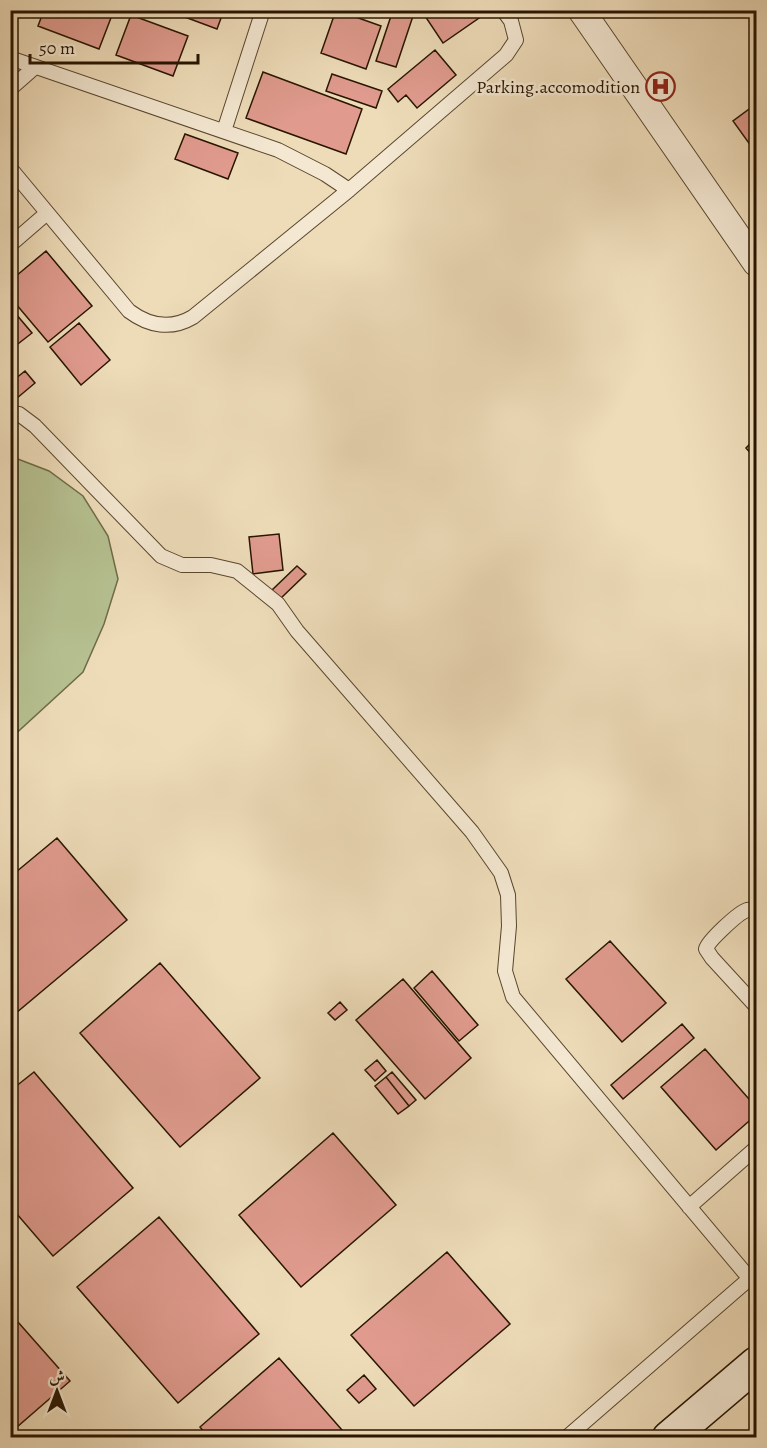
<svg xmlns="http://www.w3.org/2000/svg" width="767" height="1448" font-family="Alegreya,Amiri,serif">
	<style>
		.green { fill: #b6c191; stroke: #6f6b48; stroke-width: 1.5 }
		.building { fill: #e09b8e; stroke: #281500; stroke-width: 1.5 }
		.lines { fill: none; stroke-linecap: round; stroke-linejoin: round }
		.lane-casing { stroke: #5a472e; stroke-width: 16 }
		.street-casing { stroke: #5a472e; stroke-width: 28 }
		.secondary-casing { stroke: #281500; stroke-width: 36 }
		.lane { stroke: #f4e8d2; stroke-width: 14 }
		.street { stroke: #f4e8d2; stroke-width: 26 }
		.secondary { stroke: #f4e8d2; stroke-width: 33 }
		.labels { text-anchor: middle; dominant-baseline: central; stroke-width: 5; stroke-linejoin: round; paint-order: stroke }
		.poi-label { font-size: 18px; fill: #281500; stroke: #f4e8d2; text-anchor: end }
	</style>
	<rect width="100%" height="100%" fill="#eedcb9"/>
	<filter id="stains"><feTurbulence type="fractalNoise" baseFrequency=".00333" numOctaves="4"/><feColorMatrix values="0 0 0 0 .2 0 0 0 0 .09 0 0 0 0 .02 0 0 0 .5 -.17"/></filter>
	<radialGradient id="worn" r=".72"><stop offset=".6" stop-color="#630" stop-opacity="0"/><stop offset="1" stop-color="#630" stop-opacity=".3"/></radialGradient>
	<path class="green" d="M10 456 49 471 83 496 108 536 118 579 104 624 83 672 11 738Z"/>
	<path class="building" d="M44 10H114L99 49 38 26Z
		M166 10H224L217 29Z
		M336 10 381 26 366 69 321 53Z
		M393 10 413 16 396 67 376 61Z
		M421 10H474L479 18 443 43Z
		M131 15 188 36 173 76 116 55Z
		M435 50 456 75 417 108 406 95 398 102 388 89Z
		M263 72 362 109 346 154 246 118Z
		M332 74 382 91 376 108 326 91Z
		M756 104V153L733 121Z
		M185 134 238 153 228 179 175 159Z
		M46 251 92 306 48 342 10 297V281Z
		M10 307 32 333 10 350Z
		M79 323 110 360 81 385 50 347Z
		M25 371 35 383 10 404V383Z
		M756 438V459L746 448Z
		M279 534 283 570 253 574 249 537Z
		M297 566 306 574 280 599 271 591Z
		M57 838 127 920 10 1018V877Z
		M610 941 666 1003 622 1042 566 979Z
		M160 963 260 1078 180 1147 80 1033Z
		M432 971 478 1025 459 1041 414 988Z
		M403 979 471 1058 425 1099 356 1020Z
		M340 1002 347 1010 335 1020 328 1013Z
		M682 1024 694 1038 623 1099 611 1085Z
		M705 1049 756 1107V1115L716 1150 661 1087Z
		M377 1060 386 1071 375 1081 365 1070Z
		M34 1072 133 1188 53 1256 10 1206V1091Z
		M392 1072 416 1100 409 1106 386 1077Z
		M386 1077 409 1106 398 1114 375 1086Z
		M333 1133 396 1205 301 1287 239 1215Z
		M159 1217 259 1334 178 1403 77 1287Z
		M447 1252 510 1324 414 1406 351 1335Z
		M10 1313 70 1381 10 1433Z
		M279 1358 349 1438H209L200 1427Z
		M364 1375 376 1389 359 1403 347 1390Z"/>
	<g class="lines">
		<defs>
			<path id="lane" d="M10 58 278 150 325 174 349 190
				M10 89 35 67
				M224 131 263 10
				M10 168 129 311C149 326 171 330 193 317L349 190 506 55 516 40 511 21 503 10
				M10 245 47 213
				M10 413 19 414 35 426 161 556 182 565H211L237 571 278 604 297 631 472 832 501 873 508 895 509 926 505 971 513 997 750 1279
				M756 910C753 910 751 909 747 910 738 913 708 941 706 949L712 958 756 1006
				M689 1207 756 1148
				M566 1438 756 1273"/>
			<path id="street" d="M581 10 756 263"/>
			<path id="secondary" d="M669 1438 756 1364"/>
		</defs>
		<use href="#lane" class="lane-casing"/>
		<use href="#street" class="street-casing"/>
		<use href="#secondary" class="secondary-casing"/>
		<use href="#lane" class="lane"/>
		<use href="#street" class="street"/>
		<use href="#secondary" class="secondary"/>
	</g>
	<defs>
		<symbol id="hospital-ring" viewBox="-11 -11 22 22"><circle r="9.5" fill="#f4e8d2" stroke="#8f2418" stroke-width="1.5"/><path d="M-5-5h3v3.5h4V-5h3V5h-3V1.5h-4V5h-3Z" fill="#8f2418"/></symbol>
	</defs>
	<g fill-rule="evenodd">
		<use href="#hospital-ring" x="644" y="70" width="33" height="33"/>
	</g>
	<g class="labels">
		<g class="poi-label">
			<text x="640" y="87">Parking.accomodition</text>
		</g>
	</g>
	<rect width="767" height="1448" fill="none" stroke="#eedcb9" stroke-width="36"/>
	<rect x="12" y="12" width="743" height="1424" fill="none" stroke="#281500" stroke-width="3"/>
	<rect x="18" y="18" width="731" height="1412" fill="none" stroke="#281500" stroke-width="1.5"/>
	<g transform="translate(57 1391)" stroke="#f4e8d2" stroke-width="4.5" paint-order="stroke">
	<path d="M0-4.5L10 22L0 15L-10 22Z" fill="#281500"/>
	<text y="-9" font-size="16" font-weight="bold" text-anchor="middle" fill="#281500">ش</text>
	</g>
	<path d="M30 54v9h168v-9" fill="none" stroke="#281500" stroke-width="3"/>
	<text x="39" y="54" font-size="18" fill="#281500" stroke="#f4e8d2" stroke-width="4.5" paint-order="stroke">50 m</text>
	<rect width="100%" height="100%" filter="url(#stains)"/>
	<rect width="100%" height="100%" fill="url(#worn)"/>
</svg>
